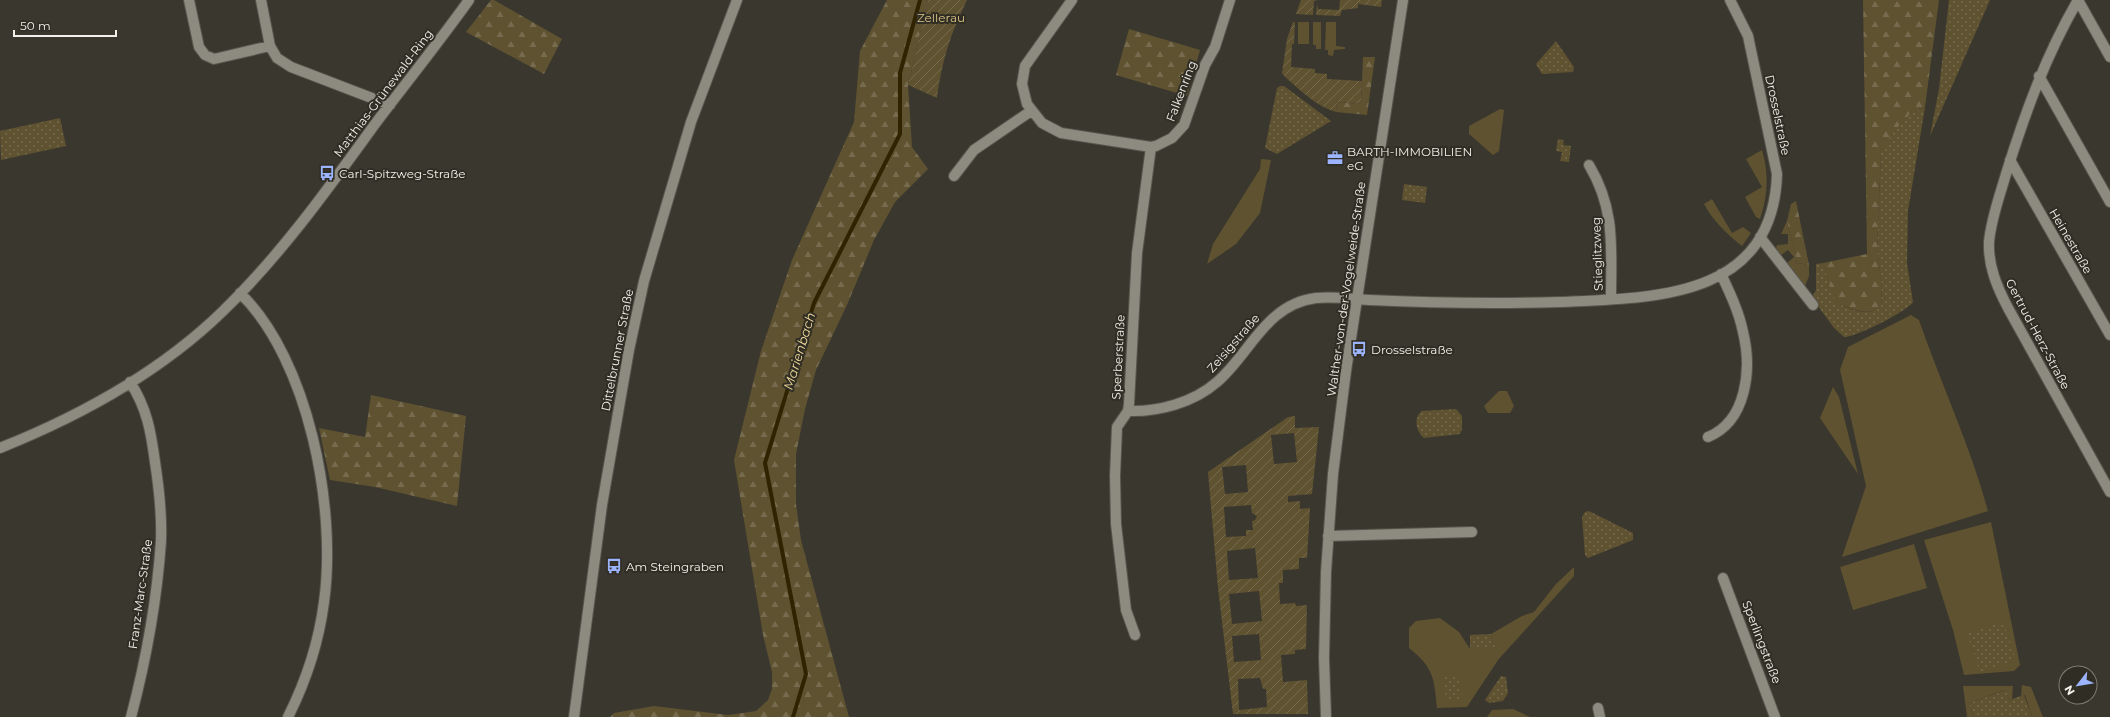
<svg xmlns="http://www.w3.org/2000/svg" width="2110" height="717" font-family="Montserrat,sans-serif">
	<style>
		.grass { fill: #5f5230 }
		.forest { fill: url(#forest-firs) }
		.park { fill: url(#park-dots) }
		.garden { fill: url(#garden-furrows); fill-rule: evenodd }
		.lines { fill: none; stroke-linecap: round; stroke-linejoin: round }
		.stream { stroke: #2f2300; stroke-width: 4 }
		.minor-casing { stroke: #57554d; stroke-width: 12 }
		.tertiary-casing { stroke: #57554d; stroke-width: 12 }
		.minor { stroke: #8d8a80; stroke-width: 10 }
		.tertiary { stroke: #8d8a80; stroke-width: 10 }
		.labels { text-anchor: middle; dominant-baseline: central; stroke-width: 4; stroke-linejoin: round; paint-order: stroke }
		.park-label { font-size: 12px; fill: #dac385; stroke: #302d24 }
		.street-label { font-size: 12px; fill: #f2f0ea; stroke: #302d24 }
		.poi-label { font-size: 12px; fill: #f2f0ea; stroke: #302d24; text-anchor: start }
		.water-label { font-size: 13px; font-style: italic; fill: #f2db9c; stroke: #302d24 }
	</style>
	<defs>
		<pattern id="forest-firs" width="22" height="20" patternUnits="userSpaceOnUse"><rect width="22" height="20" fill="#5f5230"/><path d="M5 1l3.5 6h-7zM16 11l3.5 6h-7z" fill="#766b4e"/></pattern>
		<pattern id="park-dots" width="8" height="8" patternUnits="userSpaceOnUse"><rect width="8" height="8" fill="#5f5230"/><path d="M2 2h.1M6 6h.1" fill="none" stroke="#766b4e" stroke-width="1.8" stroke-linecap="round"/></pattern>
		<pattern id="garden-furrows" width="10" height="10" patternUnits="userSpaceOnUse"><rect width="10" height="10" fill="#5f5230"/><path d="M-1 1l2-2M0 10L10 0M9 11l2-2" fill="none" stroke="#766b4e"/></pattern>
	</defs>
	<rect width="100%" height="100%" fill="#3a372e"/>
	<path class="grass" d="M1298 22H1309V44H1298Z
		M1313 22H1321V49H1316V45H1313Z
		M1326 22H1336V46L1345 47V49L1334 50 1333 56 1328 55V50H1325Z
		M1500 109 1504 110 1499 151 1493 155 1469 134V126Z
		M1762 150C1769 174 1768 195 1760 219L1756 217 1745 197 1762 187 1746 159Z
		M1261 159 1271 160 1260 213 1236 244 1207 264 1213 244 1260 169Z
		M1712 199 1732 233 1743 227 1751 233 1742 246C1727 234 1713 221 1704 204Z
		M1787 221 1797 263 1809 265V276L1805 286 1787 263 1794 257 1788 250 1781 255 1776 248 1777 245 1788 244V234H1781Z
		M1911 315 1919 320C1941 384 1970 445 1988 511L1842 557 1866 486 1840 370 1848 347Z
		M1833 387 1839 397 1858 474 1820 418Z
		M1499 391H1507L1514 406 1510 413H1488L1484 406Z
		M1991 522 2020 665 2014 671 1964 675 1953 630 1924 540Z
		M1914 544 1927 588 1853 610 1840 567Z
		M1574 567V576L1498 660 1467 707 1437 708C1434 678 1434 668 1409 648V628L1416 621 1440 618 1459 632 1470 649H1496L1491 634 1522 616 1534 612 1556 584Z
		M2022 685 2031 687 2043 717H2032L2025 695 2021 696Z
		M1963 686H2013L2012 699 2009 700 2005 690 1969 703 1974 717H1967Z
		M1513 709 1530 717H1487L1492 710Z"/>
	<path class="forest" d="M491 0H494L562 39 544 74 466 32Z
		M887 0H928L908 85 912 147 928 169 895 202 874 240 847 305 816 370 805 409 796 454V504L801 540 849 717H610L614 713 654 706 728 715 756 711 768 700 772 689V672L763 635 734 460 761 351 792 260 854 122 860 51Z
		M1863 0H1939L1925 107 1910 114 1881 152 1877 250 1882 286 1881 306C1868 319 1849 307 1834 302L1823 263 1867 254Z
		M1129 29 1200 50 1187 96 1116 75Z
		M1363 57H1375L1367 115 1336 112 1337 102 1361 104Z
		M1796 201 1809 265 1797 263 1787 221 1791 204Z
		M371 395 466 416 457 506 375 487 330 480 319 428 365 437Z"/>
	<path class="park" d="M1949 0H1990L1930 136 1939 89Z
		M1556 41 1574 67 1573 72 1542 74 1536 64Z
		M1280 86H1284L1331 121 1277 154 1265 148 1277 88Z
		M1925 107 1908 211 1907 263 1913 302C1908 311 1854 338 1844 337L1834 328 1812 298 1816 290V264L1823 263 1835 302C1849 308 1868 319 1881 306L1882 286 1877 250 1881 152 1893 132 1910 114Z
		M60 118 66 146 1 160 0 131Z
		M1558 139 1564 140 1563 145 1571 146 1569 162 1560 161 1562 152 1556 151Z
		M1404 184 1427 187 1425 203 1402 200Z
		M1456 409 1462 416V429L1460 434 1424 438C1416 432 1413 417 1422 411Z
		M1589 511 1633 533V540L1588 558 1585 555 1582 517 1585 512Z
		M2003 621 2016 660 1980 672 1967 633Z
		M1491 634 1496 649H1470V635Z
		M1460 676 1462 699 1446 700 1444 677Z
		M1501 676 1506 677 1508 693 1503 701 1489 703 1485 700Z
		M2006 690 2009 700 2024 695 2032 717H1974L1969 703Z"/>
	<path class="garden" d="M928 0H967C951 32 941 63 937 98L908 85Z
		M1301 0H1318L1314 1 1313 15 1296 14Z
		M1340 0H1382L1381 7 1358 4V8L1342 10 1340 16 1316 15 1317 4 1318 9 1339 10Z
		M1293 22H1295L1294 44H1292L1291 67 1315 69V73L1327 74V79L1362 81 1361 104 1337 102 1336 112C1317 107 1300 90 1285 77L1282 73 1287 39Z
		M1295 416V428L1319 427 1312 494 1288 496V502L1300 501V509L1310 508 1307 558H1299V569L1283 570V583H1279L1280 604 1295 603 1296 606 1307 605 1306 649 1295 650V654L1281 655 1283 682 1307 680 1308 714H1233L1218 588 1208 472 1288 417ZM1294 433 1297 462 1274 464 1271 435ZM1246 465 1248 492 1225 494 1222 467ZM1251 505 1252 513 1257 516 1255 520 1252 521 1253 530H1246V536L1226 537 1224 507ZM1255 548 1258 578 1229 580 1227 551ZM1259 591 1262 621 1232 624 1229 594ZM1259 634 1261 660 1234 662 1232 636ZM1260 678 1263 689H1266L1267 707 1239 710 1238 679Z"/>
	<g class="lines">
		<path class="stream" d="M793 717 806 674 765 463 814 303 900 134V73L920 0"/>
		<defs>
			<path id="minor" d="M189 0 199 47 205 55 214 59 270 46
				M261 0 270 46 277 58 291 67 390 105
				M1072 0 1025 66 1022 84 1027 104 1042 123 1061 133 1151 147 1156 146 1172 138 1184 125 1205 65 1215 47 1230 0
				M2078 0C2046 55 2025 113 2006 174 2000 195 1991 219 1989 242 1988 266 1997 287 2008 308L2110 492
				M2078 0 2110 57
				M2039 76 2110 202
				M2010 160 2110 335
				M1589 165C1616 210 1611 249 1611 299
				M954 176 974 150 1031 111
				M1760 237 1813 305
				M240 293C309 360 337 509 324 602 319 641 306 681 288 717
				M130 382C147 408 151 432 155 462 159 488 162 514 161 541 157 600 146 660 131 717
				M1128 411C1158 412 1193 403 1217 382 1250 354 1266 304 1316 298 1334 296 1351 299 1369 300 1432 303 1497 304 1560 302 1654 298 1773 299 1777 174L1748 36 1730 0
				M1708 437C1747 421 1752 369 1743 332 1739 312 1730 293 1721 274
				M0 448C80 416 160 372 222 312 280 256 328 189 375 124 406 83 439 42 469 0
				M1328 536 1472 532
				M1723 578 1775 717
				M1135 635 1126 610 1116 524 1115 476 1117 427 1128 411 1129 404 1137 253 1151 147
				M1598 708 1600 717
				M1326 717 1324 658 1326 572 1333 474 1346 371 1403 0"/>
			<path id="tertiary" d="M574 717 602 505 629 350 644 281 691 122 737 0"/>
		</defs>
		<use href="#minor" class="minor-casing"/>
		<use href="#tertiary" class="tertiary-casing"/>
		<use href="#minor" class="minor"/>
		<use href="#tertiary" class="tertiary"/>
	</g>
	<defs>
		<symbol id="office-bare" viewBox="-9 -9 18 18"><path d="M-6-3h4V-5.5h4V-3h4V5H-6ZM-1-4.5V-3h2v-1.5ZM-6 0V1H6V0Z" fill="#9cb4fd" stroke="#302d24" stroke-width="2.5" paint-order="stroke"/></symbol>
		<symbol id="bus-bare" viewBox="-9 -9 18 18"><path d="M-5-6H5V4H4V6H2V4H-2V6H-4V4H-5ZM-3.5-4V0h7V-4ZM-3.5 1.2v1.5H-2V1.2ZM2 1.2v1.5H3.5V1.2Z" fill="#9cb4fd" stroke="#302d24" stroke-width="2.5" paint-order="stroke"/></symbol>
	</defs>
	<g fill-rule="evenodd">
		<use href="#office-bare" x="1324" y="147" width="22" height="22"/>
		<use href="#bus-bare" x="316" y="162" width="22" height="22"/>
		<use href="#bus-bare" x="1348" y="338" width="22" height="22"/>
		<use href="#bus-bare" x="603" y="555" width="22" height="22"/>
	</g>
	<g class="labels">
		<g class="park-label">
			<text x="941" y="17">Zellerau</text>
		</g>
		<g class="street-label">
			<text transform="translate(1181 91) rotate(-69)">Falkenring</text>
			<text transform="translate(383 93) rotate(-53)">Matthias-Grünewald-Ring</text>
			<text transform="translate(1778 115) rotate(78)">Drosselstraße</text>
			<text transform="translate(2071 241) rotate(60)">Heinestraße</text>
			<text transform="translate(1597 254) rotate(-92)">Stieglitzweg</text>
			<text transform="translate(1346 289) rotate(-82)">Walther-von-der-Vogelweide-Straße</text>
			<text transform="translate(2038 334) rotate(62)">Gertrud-Herz-Straße</text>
			<text transform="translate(1233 343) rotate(-49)">Zeisigstraße</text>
			<text transform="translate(617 350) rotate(-79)">Dittelbrunner Straße</text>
			<text transform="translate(1118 357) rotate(-87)">Sperberstraße</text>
			<text transform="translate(140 594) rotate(-82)">Franz-Marc-Straße</text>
			<text transform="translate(1762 642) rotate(69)">Sperlingstraße</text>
		</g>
		<g class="poi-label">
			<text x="1347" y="151">BARTH-IMMOBILIEN<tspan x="1347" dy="14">eG</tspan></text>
			<text x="339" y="173">Carl-Spitzweg-Straße</text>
			<text x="1371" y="349">Drosselstraße</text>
			<text x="626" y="566">Am Steingraben</text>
		</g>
		<g class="water-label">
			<text transform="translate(799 351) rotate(-73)">Marienbach</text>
		</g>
	</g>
	<g transform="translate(2078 685) rotate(239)"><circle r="19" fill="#302d24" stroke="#7e7b73"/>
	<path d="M0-3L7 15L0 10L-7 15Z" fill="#9cb4fd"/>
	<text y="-6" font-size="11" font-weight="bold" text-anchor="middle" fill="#f2f0ea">N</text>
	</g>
	<path d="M14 30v6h102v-6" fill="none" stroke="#f2f0ea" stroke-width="2"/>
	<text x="20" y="30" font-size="12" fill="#f2f0ea" stroke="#302d24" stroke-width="3" paint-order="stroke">50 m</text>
</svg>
